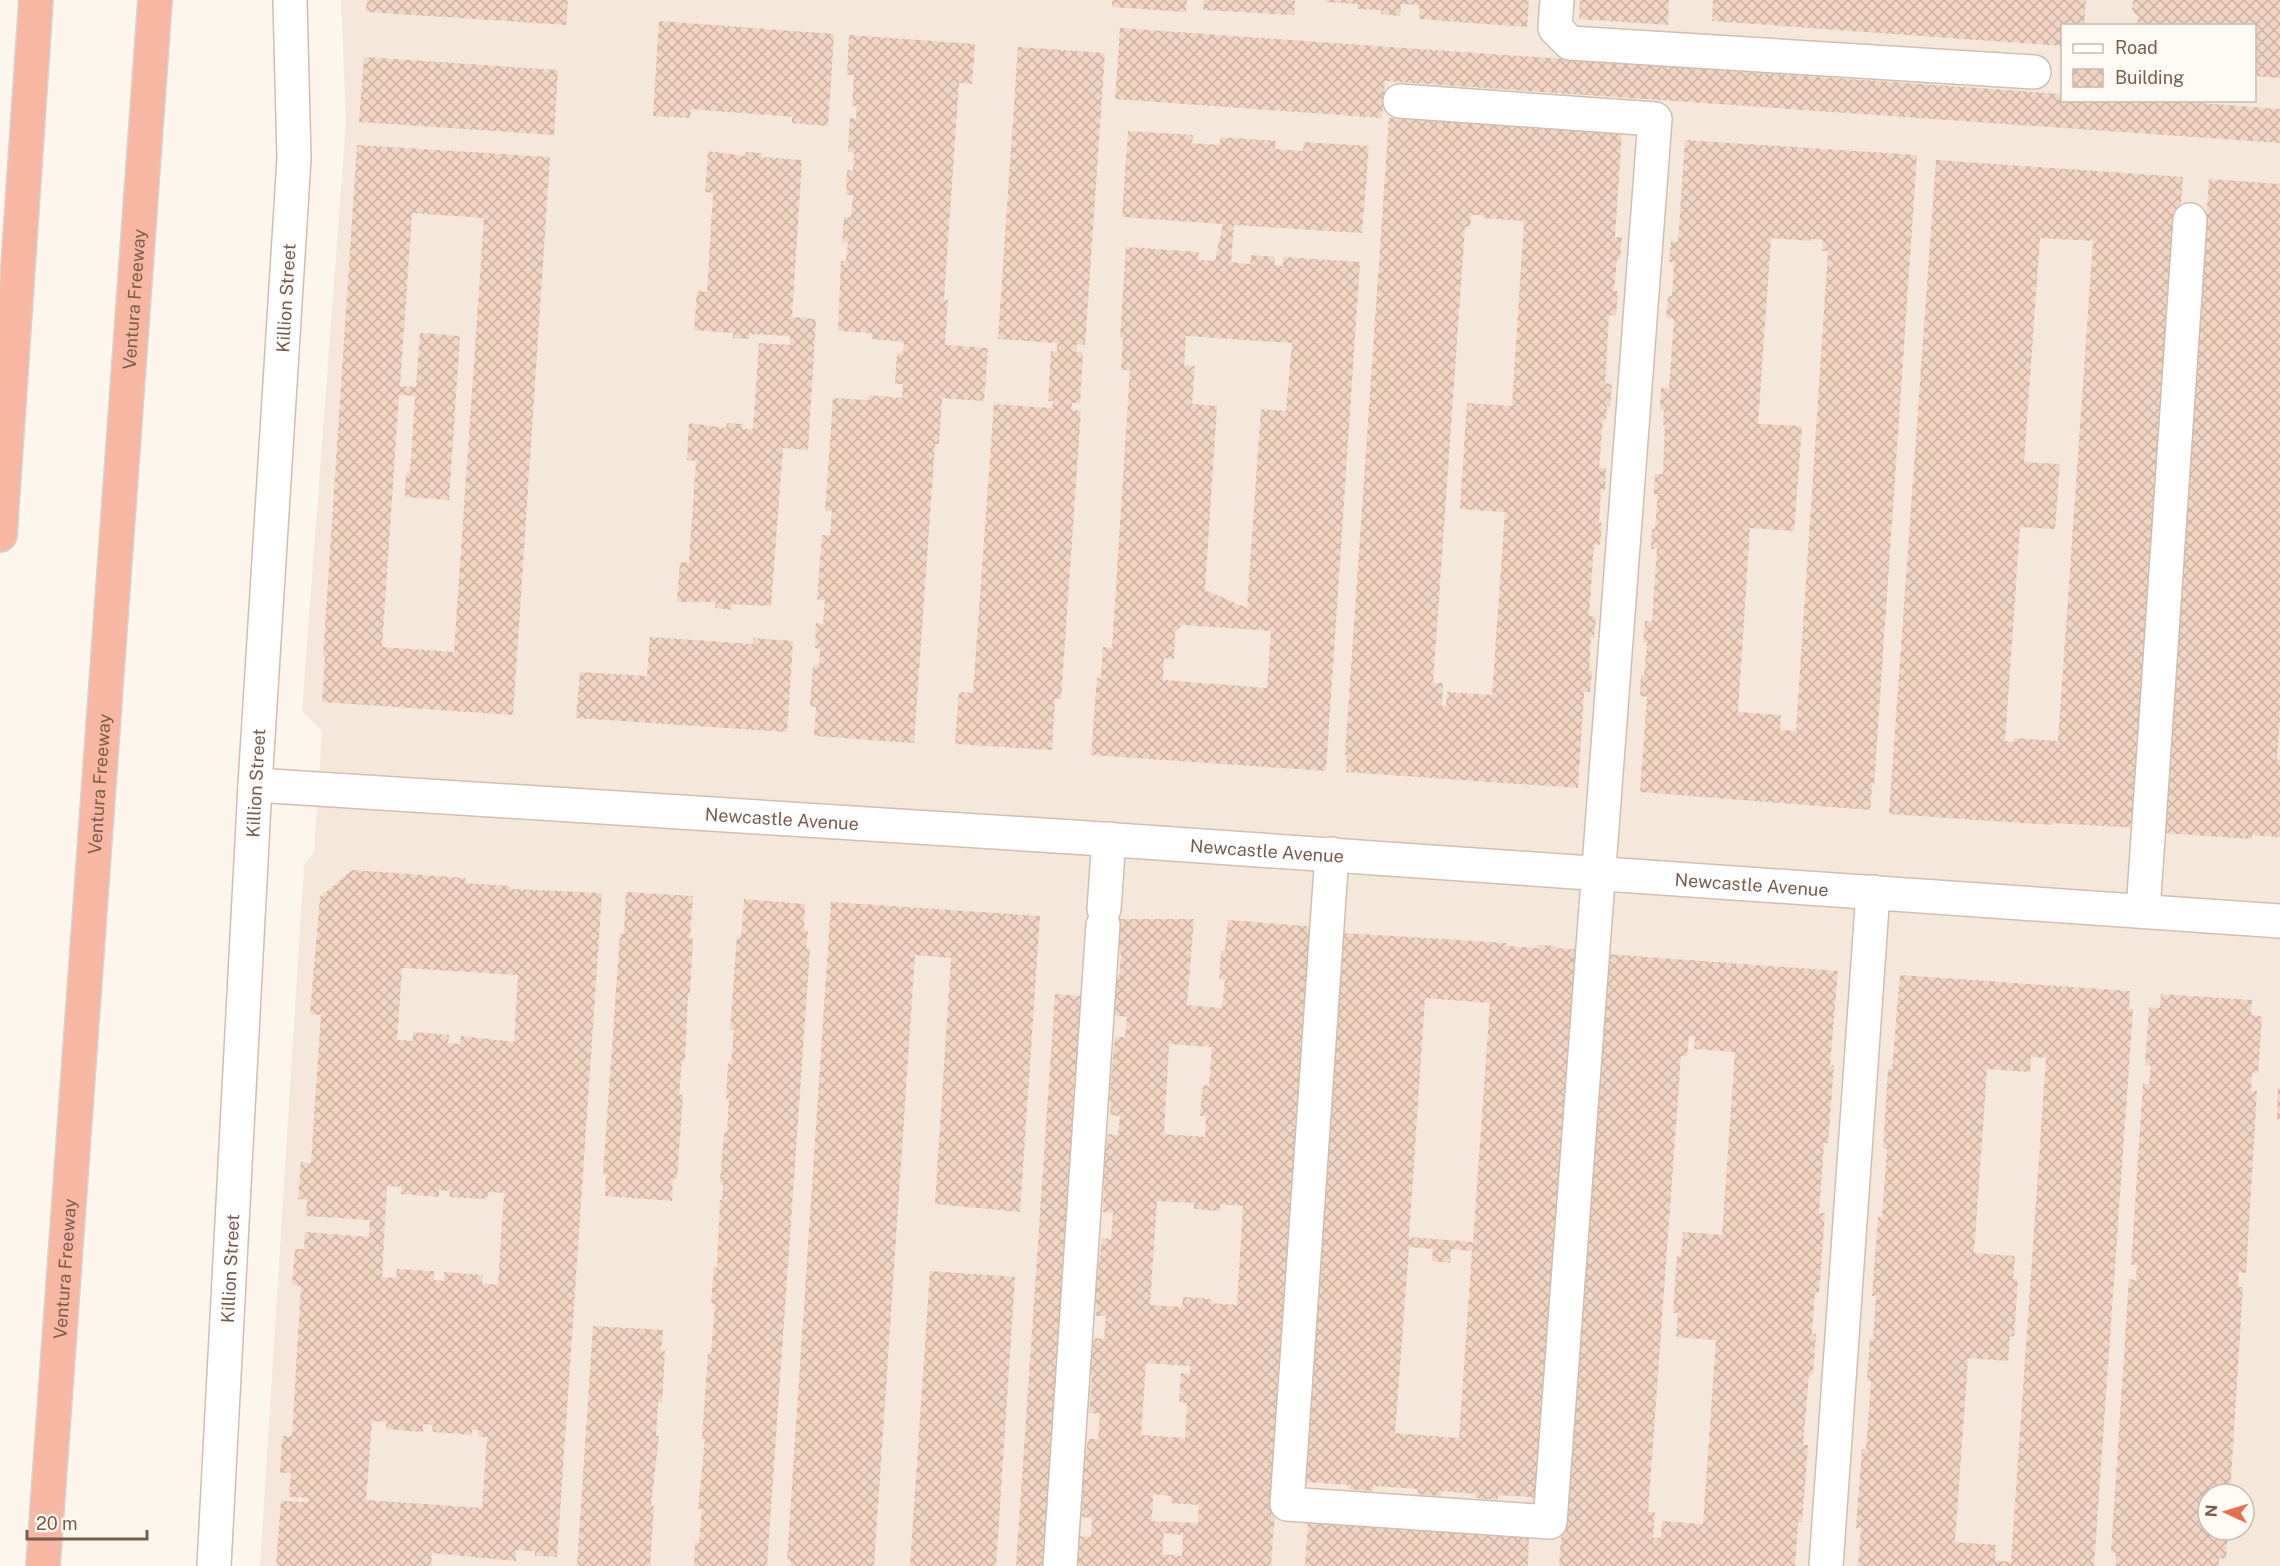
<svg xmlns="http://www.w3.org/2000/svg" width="2280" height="1566" font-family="'Public Sans',sans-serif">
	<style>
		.residential { fill: #f5e8da; fill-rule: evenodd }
		.building { fill: url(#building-cross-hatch); fill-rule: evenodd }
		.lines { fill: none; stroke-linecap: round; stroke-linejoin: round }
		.minor-casing { stroke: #d1beb0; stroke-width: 36 }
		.highway-casing { stroke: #dad1cd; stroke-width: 36 }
		.minor { stroke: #fff; stroke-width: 33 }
		.highway { stroke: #f7b7a3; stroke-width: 33 }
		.labels { text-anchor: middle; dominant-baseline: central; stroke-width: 4.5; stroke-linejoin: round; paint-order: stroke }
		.street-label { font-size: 18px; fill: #7a5c4d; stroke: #fffaf3 }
	</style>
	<defs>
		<pattern id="building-cross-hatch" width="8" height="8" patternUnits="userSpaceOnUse" patternTransform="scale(1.5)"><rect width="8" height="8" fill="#f3d5c3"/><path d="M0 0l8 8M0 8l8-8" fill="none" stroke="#cab0a1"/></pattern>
	</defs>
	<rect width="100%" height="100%" fill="#fdf6ec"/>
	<path class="residential" d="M341 0H2280V1566H260L304 865 314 852 322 731 302 711 346 122ZM2062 26H2254V100H2062ZM2208 1494H2244V1530H2208Z"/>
	<path class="building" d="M367 0H568L566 25 366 12Z
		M1112 0H1187L1186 12 1112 7Z
		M1204 0H1295L1294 15 1203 10Z
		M1326 0H1529L1527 27 1420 19 1419 5 1401 4 1400 16 1381 14V10L1358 9V4L1326 2Z
		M1580 0H1669L1668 25 1579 19Z
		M1713 0H2086L2084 26H2062V46L1712 21Z
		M2133 0H2280V78L2254 76V26H2137L2138 17 2132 10Z
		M659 21 834 34 828 126 792 123V117L691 109 690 118 653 116Z
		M1120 28 2062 94V100H2159L2280 109V143L1385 81 1382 118 1115 99Z
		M849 35 975 44 972 84 959 83 944 299 948 300 945 345 988 348 984 401 942 398 939 444H935L914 743 814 736 816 707 810 706 813 665H819L820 649 815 648 816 623 823 624 825 600H817L822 535H830L832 511H825L833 398 868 400 869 395 902 398 903 384H895L897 353 903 354 904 342 872 339V333L838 331 841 261H846L848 243 842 242 844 217H851L853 195H846L847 170 853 171 854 153 848 152 850 118 856 119 857 106H852L854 75H847Z
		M1018 47 1105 53 1085 345 1077 344 1076 352H1083L1080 403H1072L1071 410 1081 411 1061 699 1055 698 1052 750 955 744 959 692 973 693 994 404 1052 408 1053 401H1048L1051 351 1057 352V343L998 339Z
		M364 57 558 70 554 135 359 122Z
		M1389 118 1622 133 1615 237H1622L1620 259H1617L1614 291H1618L1616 316 1609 315 1605 383 1612 384 1610 407 1607 406 1606 420H1603L1599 468H1606L1605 490 1601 489 1599 522 1602 523 1600 545 1594 544 1589 616 1596 617 1594 638 1591 637 1589 671H1592L1590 692H1584L1578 788 1346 772 1347 755H1345ZM1471 215H1483V218L1524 221 1512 406 1467 403 1460 509 1505 512 1492 695 1447 692 1446 706H1442L1443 683H1433L1465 227H1470Z
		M1128 131 1193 135 1192 143 1220 145V137L1276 141 1275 149 1303 151 1304 142 1369 146 1362 233 1234 225 1231 262 1250 264 1251 255 1275 257 1274 265 1283 266V257L1360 262 1326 771 1091 755 1097 678H1101L1103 647 1112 648 1130 370H1121L1123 338H1120L1126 247 1199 252 1198 260 1215 261 1223 224 1122 217ZM1186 336 1292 343 1286 411 1261 409 1247 608 1205 590 1217 406 1192 404 1195 366H1184ZM1183 625 1271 631 1267 688 1163 680 1164 658 1174 659 1175 632Z
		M1685 140 1917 155 1874 785H1872L1870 810 1640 792 1647 697 1640 696 1641 675 1644 676 1647 642H1643L1645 621H1652L1657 549H1651L1652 528 1655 529 1658 494H1654L1655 474H1663L1665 425H1663L1664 410H1660L1661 388 1669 389 1674 319 1666 318 1668 296H1672L1674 262H1669L1671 241 1678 242ZM1771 238 1811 241V239L1823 240 1822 251H1828L1796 731 1780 730 1781 715 1738 712 1750 528 1794 531 1802 426 1758 424Z
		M357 145 550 157 513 715 322 702 325 657H323ZM412 213 484 218 454 652 382 647 399 395 415 396 410 473H406L405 497 449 500 460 336 420 333 416 387 400 386Z
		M708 151 745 156 746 152 762 153 761 157 802 160 792 317 816 319 808 450 783 448 771 606 732 604V610L715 608 716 602H677L680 562 689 563 696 461 687 460 689 423 726 428 727 423 743 424V429H753L759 343 790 345V336L750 334 749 339 733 338V333L694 330 697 291 707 292 713 193 705 192Z
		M1936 160 2183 177 2137 828 2053 823V825L1889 814ZM2040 238 2093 241 2058 741 2014 738V742L2005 741 2020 527 2055 529 2060 464 2024 462Z
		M2209 179 2280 184V717L2277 760H2280V837L2252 835V839L2161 833 2165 813Z
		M650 637 753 644V638L793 641 787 732 576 718 580 672 647 676Z
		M352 870 465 878V883L510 886V889L602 893 557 1557 535 1556V1551L516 1550V1561L432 1553 431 1566H276L281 1501 308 1502 309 1498 289 1497 291 1473H280L282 1436H292L301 1286 292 1285 295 1249H304L305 1232 369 1237 370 1220 306 1216 307 1200 298 1199 301 1162 311 1163 321 1015 310 1014 320 897ZM402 968 518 975 514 1042 461 1036 460 1044 448 1043 449 1035 413 1032V1041L397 1040ZM387 1186 402 1187 401 1194 439 1197V1190L450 1191 449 1197 487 1199 488 1192 504 1193 498 1285 482 1283 483 1275 444 1272V1281L434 1280V1271L397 1269 396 1278 382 1277ZM372 1421 386 1422V1429L423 1432V1424L433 1425 432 1432 472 1435V1430H479L478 1437H487L482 1508 366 1500Z
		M626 892 693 896 690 938H693L690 993H688L685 1061H682L679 1094 683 1095 677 1179 673 1178 672 1201 605 1196 606 1174H603L620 934H624Z
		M744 899 805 904 804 930 808 931 806 948H810L767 1566H694L695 1543H699L702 1509H698L705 1440 702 1439 708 1354H711L715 1304 711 1303 714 1267 717 1268 720 1200H722L723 1183 720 1182 724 1133H727L729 1099H726L728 1063 731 1064 734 1030H730L737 937 741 938Z
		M831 902 1040 916 1020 1212 935 1204 951 958 915 955 874 1566H791V1561L787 1560Z
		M1116 919H1194L1187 1005 1222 1008 1225 980 1219 979 1221 951H1225L1228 920 1317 927 1271 1566H1074L1076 1536 1091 1537 1092 1518 1082 1517 1083 1475 1088 1439H1098L1100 1414 1089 1413 1092 1376H1089L1094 1338 1104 1339 1106 1316H1096L1097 1303H1094L1102 1238 1111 1239 1113 1213 1103 1212 1105 1146 1107 1147 1108 1134 1118 1135 1120 1116 1110 1115 1111 1102H1109L1115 1037H1125L1127 1017 1110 1015 1113 978H1119L1121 956ZM1169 1044 1212 1047 1209 1086 1203 1085 1200 1116H1206L1205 1137 1164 1134ZM1157 1201 1194 1203V1209L1220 1211V1204L1243 1206 1237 1305 1211 1303 1212 1299 1183 1297 1182 1307 1150 1305ZM1146 1363 1190 1366V1374L1181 1373 1179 1402 1187 1403 1185 1438 1141 1435ZM1153 1494 1171 1496V1503L1199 1505 1198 1523 1152 1521ZM1164 1533 1183 1535 1182 1556 1162 1554Z
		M1343 933 1507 943V946L1538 948 1539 945 1557 946 1556 948 1582 950 1543 1498 1498 1495V1500L1475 1498 1476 1494 1441 1491V1496L1417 1494 1418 1489 1374 1486 1373 1491 1349 1489V1485L1304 1482ZM1425 998 1490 1003 1473 1242 1409 1237ZM1409 1247 1433 1249 1432 1261 1450 1263 1451 1249 1472 1251 1459 1438 1395 1433Z
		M1606 954 1838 971 1830 1065H1834L1828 1143H1824L1819 1213H1825L1819 1292H1815L1812 1334H1816L1813 1375H1809L1803 1445H1808L1802 1522H1798L1795 1566H1559ZM1689 1036H1695L1694 1049 1735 1052 1722 1235 1683 1232 1681 1257 1677 1256 1673 1313H1678L1676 1337 1716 1340 1703 1524 1662 1521 1661 1538H1653L1655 1512H1648L1681 1056H1687Z
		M1900 975 2130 991 2129 1008 2133 1009 2094 1566H1858L1861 1528H1856L1862 1449H1866L1871 1381 1867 1380 1870 1339 1873 1340 1876 1296H1872L1878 1217H1882L1887 1149H1883L1888 1069H1892ZM2031 1057 2046 1058 2011 1562 1995 1560 1996 1545 1955 1542 1968 1358 2008 1361 2010 1336 2014 1337 2018 1279H2013L2015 1256 1974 1253 1987 1069 2030 1072Z
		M1055 994 1084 996 1045 1566H1016Z
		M2161 994 2252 1000 2251 1015 2262 1016 2258 1073H2252L2251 1092 2257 1091 2246 1273 2239 1272 2238 1287H2243L2230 1494H2208V1530H2228L2226 1559 2219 1558V1566H2116V1553L2111 1552 2129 1279 2136 1280 2137 1265H2131L2143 1084H2149L2151 1066 2145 1065 2149 1007 2160 1008Z
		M2278 1088H2280V1120L2277 1119Z
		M930 1271 1015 1277 996 1566H910Z
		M593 1326 663 1330 661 1350 665 1351 662 1402H658L656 1436H659L651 1505 654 1506 650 1566H577Z
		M1308 1522 1529 1537 1528 1566H1305Z"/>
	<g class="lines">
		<defs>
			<g id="minor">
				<path d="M1557 0 1555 28 1570 43 2034 72"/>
				<path id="s1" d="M255 785 1073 837 2280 921"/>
				<path d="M1332 854 1287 1504 1550 1522 1655 119 1400 101"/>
				<path d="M1104 909 1109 839"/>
				<path d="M2143 911 2190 220"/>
				<path id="s2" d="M214 1566 255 785 294 159 290 0"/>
				<path d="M1060 1566 1103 925"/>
				<path d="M1826 1566 1873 892"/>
			</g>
			<g id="highway">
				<path d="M0 535 36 0"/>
				<path id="s3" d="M43 1566 155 0"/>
			</g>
		</defs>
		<use href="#minor" class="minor-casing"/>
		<use href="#highway" class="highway-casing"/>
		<use href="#minor" class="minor"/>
		<use href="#highway" class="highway"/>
	</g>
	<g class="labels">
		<g class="street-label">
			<text stroke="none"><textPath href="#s3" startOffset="1270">Ventura Freeway</textPath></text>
			<text stroke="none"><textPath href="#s2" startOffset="1270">Killion Street</textPath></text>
			<text stroke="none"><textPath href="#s3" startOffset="784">Ventura Freeway</textPath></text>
			<text stroke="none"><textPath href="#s2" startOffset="784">Killion Street</textPath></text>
			<text stroke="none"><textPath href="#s1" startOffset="528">Newcastle Avenue</textPath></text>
			<text stroke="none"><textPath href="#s1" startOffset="1014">Newcastle Avenue</textPath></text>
			<text stroke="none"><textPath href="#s1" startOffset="1500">Newcastle Avenue</textPath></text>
			<text stroke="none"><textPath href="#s3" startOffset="298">Ventura Freeway</textPath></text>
			<text stroke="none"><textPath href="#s2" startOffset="298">Killion Street</textPath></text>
		</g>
	</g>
	<rect x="2061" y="24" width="195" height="78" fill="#fffaf3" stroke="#cabbb1" stroke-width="1.5"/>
	<rect x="2073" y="44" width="30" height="9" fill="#ffffff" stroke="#cabbb1" stroke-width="1.5"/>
	<text x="2115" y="54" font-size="18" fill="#7a5c4d">Road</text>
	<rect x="2073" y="69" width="30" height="18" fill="url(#building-cross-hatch)" stroke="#cabbb1" stroke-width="1.5"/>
	<text x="2115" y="84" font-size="18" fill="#7a5c4d">Building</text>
	<g transform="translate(2226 1512) rotate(274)"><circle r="28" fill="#fffaf3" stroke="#cabbb1" stroke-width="1.5"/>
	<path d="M0-4.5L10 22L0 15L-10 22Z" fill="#e76f51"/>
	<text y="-9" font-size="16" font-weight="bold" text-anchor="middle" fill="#7a5c4d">N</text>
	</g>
	<path d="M27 1530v9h120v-9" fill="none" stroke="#7a5c4d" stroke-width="3"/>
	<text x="36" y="1530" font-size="18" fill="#7a5c4d" stroke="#fffaf3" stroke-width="4.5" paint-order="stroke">20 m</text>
</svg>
